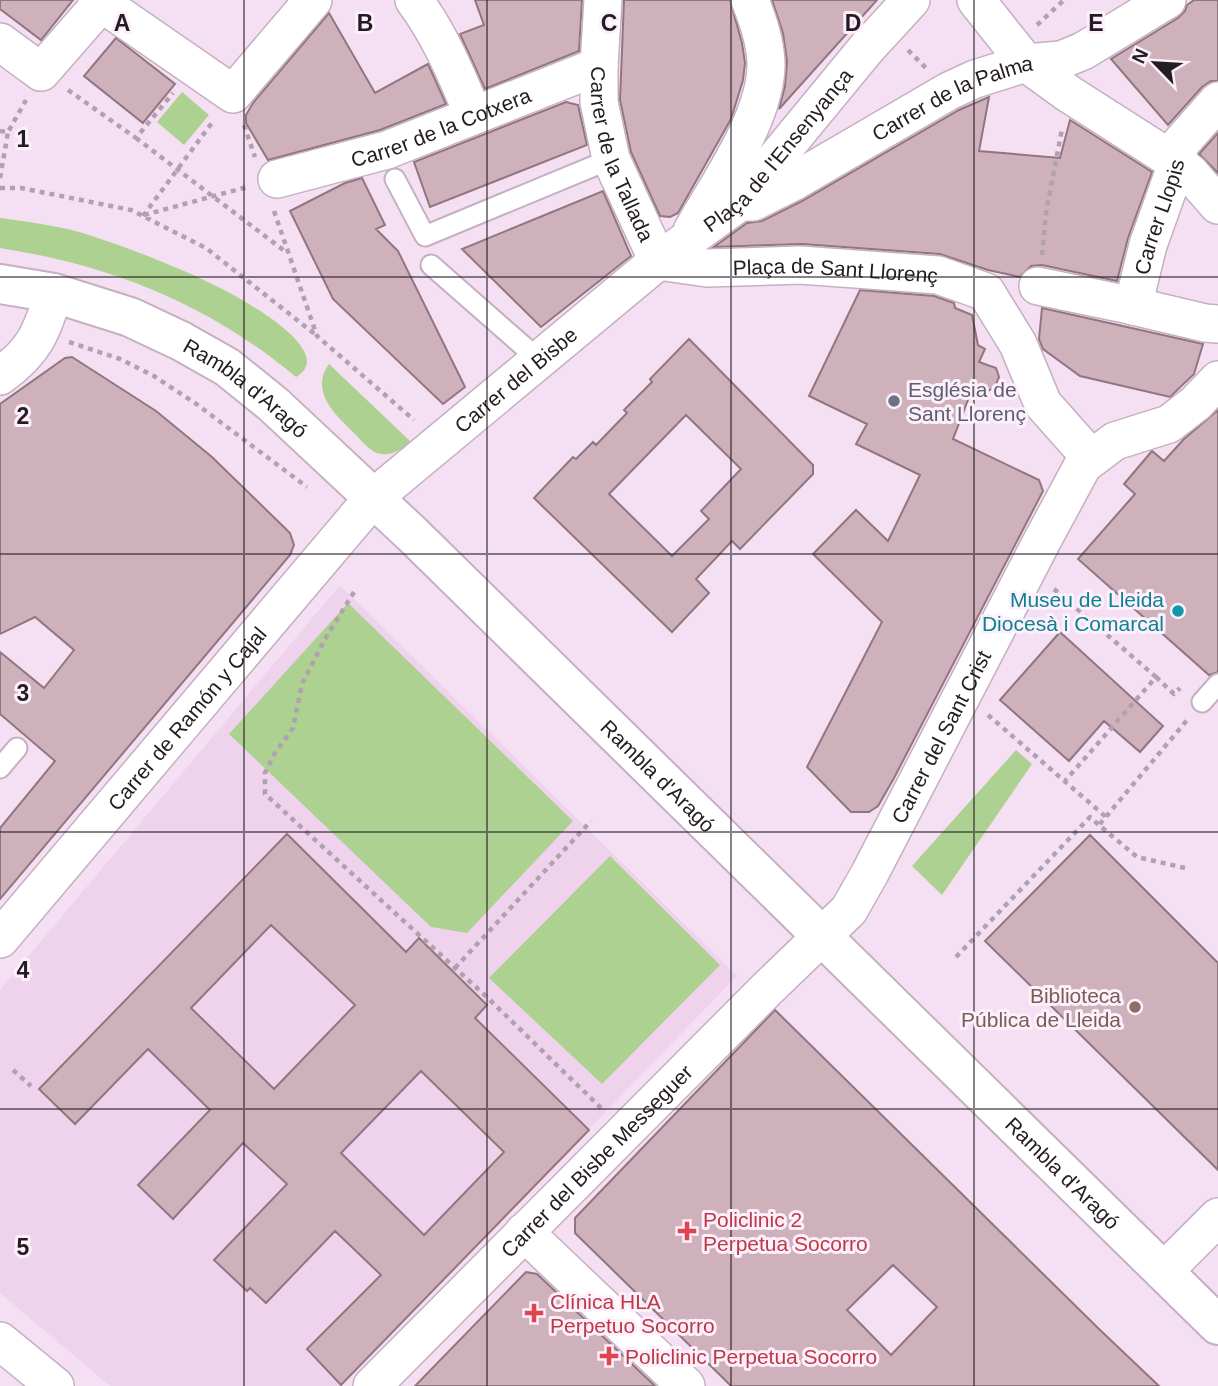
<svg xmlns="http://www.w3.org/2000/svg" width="1218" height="1386" font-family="Arial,sans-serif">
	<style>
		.built { fill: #efd3ed }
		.green { fill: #add191 }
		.building { fill: #cfb1bb; stroke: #91767f; stroke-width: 2; fill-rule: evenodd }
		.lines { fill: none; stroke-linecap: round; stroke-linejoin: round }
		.lane-casing { stroke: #c5b0c3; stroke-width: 23 }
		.street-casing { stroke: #c5b0c3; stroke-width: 40 }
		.secondary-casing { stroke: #c5b0c3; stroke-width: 42 }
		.path { stroke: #b1a0af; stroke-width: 4.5; stroke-dasharray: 5 5; stroke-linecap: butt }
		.lane { stroke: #fff; stroke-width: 19 }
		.street { stroke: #fff; stroke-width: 37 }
		.secondary { stroke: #fff; stroke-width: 38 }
		.grid { fill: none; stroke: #241c23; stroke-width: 2; stroke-opacity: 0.55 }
		.worship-dot { fill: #6b7280; stroke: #fdf0fc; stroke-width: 2.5 }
		.culture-dot { fill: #0f9aa8; stroke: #fdf0fc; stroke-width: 2.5 }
		.education-dot { fill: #8d6e63; stroke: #fdf0fc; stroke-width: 2.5 }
		.health-dot { fill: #e0444e; stroke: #fdf0fc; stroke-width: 2.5 }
		.labels { text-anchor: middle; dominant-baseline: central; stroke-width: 6; stroke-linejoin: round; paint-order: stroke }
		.street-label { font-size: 21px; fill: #241c23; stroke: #fdf0fc }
		.worship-label { font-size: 21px; fill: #5b616d; stroke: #fdf0fc; text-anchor: start }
		.culture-label { font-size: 21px; fill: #0d838f; stroke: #fdf0fc; text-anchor: end }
		.education-label { font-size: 21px; fill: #785e54; stroke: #fdf0fc; text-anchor: end }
		.health-label { font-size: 21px; fill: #be3a42; stroke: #fdf0fc; text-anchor: start }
		.grid-label { font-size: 23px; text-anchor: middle; font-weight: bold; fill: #241c23; stroke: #fdf0fc; stroke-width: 6; stroke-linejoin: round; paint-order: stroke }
	</style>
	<rect width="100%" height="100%" fill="#f5dff3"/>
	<path class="built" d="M340 585 737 976 340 1386H110L0 1293V990Z"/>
	<path class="green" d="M182 92 209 115 184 145 157 122Z
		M0 218C30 222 61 226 89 235 131 249 174 265 214 285 234 294 341 351 296 377 210 305 111 265 0 248Z
		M329 364 411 442C403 448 392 456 381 454 371 453 362 441 355 434 336 415 309 392 329 364Z
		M348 603 573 821 467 933 431 927 229 734Z
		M1016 750 1032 764 942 895 912 866Z
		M610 856 720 965 602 1084 489 978Z"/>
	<path class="building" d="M0 0H73L41 40 0 9Z
		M475 0H582L579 51 485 89 460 34 484 25Z
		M624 0H730L742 43 745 63 743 80 731 119 678 213 670 217 660 216 631 152 620 100Z
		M772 0H877L779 109 785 86 787 61 783 33Z
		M1194 0H1218V81H1211L1202 87 1168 125 1111 59 1178 18 1185 11 1187 5Z
		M329 13 375 93 428 64 446 104 380 130 268 160 246 123V115L253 103Z
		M116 38 175 84 143 123 84 76Z
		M989 97 979 151 1060 158 1070 120 1152 172 1128 238 1117 281 1042 265 1031 266 1020 277 988 270 940 254 802 244 714 247 747 223 762 221 802 201 959 110Z
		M566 102 578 105 587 145 430 207 414 162Z
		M1218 133V173L1199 154Z
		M362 178 385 225 376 229 398 251 465 387 443 404 333 299 290 211 345 183Z
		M603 191 631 256 541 327 462 249Z
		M860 290 934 296 954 303 955 308 972 315 978 345 985 349 979 362 996 368 999 377 995 387 986 392 973 387 953 439 1039 480 1043 491 894 778 878 806 869 812H851L807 767 882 622 813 554 856 510 888 541 920 475 856 444 867 424 809 396Z
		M1042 308 1203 344 1194 374 1170 397 1080 376 1043 349 1039 339Z
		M689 339 813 465V474L740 549 732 541 696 579 709 593 672 632 534 498 573 457 576 459 593 442 596 445 627 413 624 410 652 382 650 379ZM686 415 741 469 701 511 709 519 672 556 609 494Z
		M72 357 156 411 212 457 290 533 294 545 290 555 0 899V828L55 761 0 714V652L44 688 74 650 35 617 0 634V404L65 358Z
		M1218 410V672L1209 675 1078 559 1135 494 1124 484 1152 451 1164 461 1184 439Z
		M1060 632 1163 726 1140 752 1104 721 1069 761 1000 700Z
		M287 834 406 952 419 938 487 1005 475 1018 589 1130 341 1385 307 1349 381 1275 335 1231 266 1303 250 1288 247 1291 214 1260 287 1184 243 1143 173 1219 138 1185 210 1110 148 1049 75 1124 39 1089ZM271 925 355 1005 274 1089 191 1008ZM421 1071 504 1152 424 1235 341 1153Z
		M1090 835 1218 963V1170L985 941Z
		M775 1010 1099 1329 1159 1386H731L721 1376 575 1233V1218ZM893 1265 937 1307 891 1355 847 1310Z
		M526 1272 537 1274 655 1386H415Z"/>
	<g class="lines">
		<defs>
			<path id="lane" d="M395 179 425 236 611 159
				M431 265 538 359
				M1202 702 1218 684
				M0 768 17 748"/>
			<g id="street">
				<path d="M97 0 233 94 313 0"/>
				<path d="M414 0C440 35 456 74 473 114"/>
				<path id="s1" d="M603 0 599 66V102L611 159 658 261"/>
				<path d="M976 0 1026 63 1069 94 1177 163 1190 173 1218 205"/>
				<path d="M0 42 41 72 104 0"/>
				<path id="s2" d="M277 179 387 150 599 66"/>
				<path id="s3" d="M745 202H753L793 182 949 91 975 79 1026 63 1061 60 1083 51 1167 0"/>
				<path d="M692 231C718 184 767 117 766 63 765 40 758 21 750 0"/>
				<path id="s4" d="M658 261 707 268 800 265 938 275 986 292 1018 344 1043 404 1091 458"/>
				<path d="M1038 286 1129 305 1205 323 1218 324"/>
				<path id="s5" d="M1133 306 1148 245 1174 172 1180 144 1218 101"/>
				<path d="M0 376C35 351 41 333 54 293"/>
				<path id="s6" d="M0 939 373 498 658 261 740 202 866 49 911 0"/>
				<path d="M524 1232 686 1386"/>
				<path d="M1163 1272 1218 1217"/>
				<path d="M0 1341 55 1386"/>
				<path id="s7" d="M372 1386 766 990 849 910 870 873 1042 541 1083 465 1115 441 1169 424 1196 403 1218 380"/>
			</g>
			<g id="secondary">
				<path id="s8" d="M0 284 54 293 130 317 181 341 227 367 273 404 412 534 1218 1325"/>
			</g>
		</defs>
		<use href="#lane" class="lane-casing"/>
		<use href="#street" class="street-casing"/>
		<use href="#secondary" class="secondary-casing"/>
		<path class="path" d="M1037 25 1064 0
			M908 50 926 68
			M68 90 136 138 173 93
			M244 125 255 157
			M0 131 8 132 26 100
			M136 138 286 252
			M0 178 8 132
			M0 188H21L131 210 206 248 316 335
			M274 211 317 336 414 420
			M144 215 247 187
			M143 216 214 120
			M1042 255 1046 213 1062 129
			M69 342 120 359 154 376 195 403 307 487
			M1054 589 1156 677 1065 781
			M354 592 325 639 302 684 293 728 275 753 265 773V794L489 999 603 1110
			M1156 677 1174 694 1180 688
			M988 715 1106 817
			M1185 868 1137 857 1099 825 1188 719
			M956 957 1090 817 1099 825
			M455 968 591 821
			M13 1070 31 1086"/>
		<use href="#lane" class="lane"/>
		<use href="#street" class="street"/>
		<use href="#secondary" class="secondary"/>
	</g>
	<path class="grid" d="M244 0V1386M487 0V1386M731 0V1386M974 0V1386M0 277H1218M0 554H1218M0 832H1218M0 1109H1218"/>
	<circle class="worship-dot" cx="894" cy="401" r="7"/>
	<circle class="culture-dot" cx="1178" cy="611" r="7"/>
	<circle class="education-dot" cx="1135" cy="1007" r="7"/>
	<g class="health-dot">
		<path d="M683.5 1220.5h7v7h7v7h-7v7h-7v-7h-7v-7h7z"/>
		<path d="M530.5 1302.5h7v7h7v7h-7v7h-7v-7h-7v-7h7z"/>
		<path d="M605.5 1345.5h7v7h7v7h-7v7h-7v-7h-7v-7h7z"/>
	</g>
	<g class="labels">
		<g class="street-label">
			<text stroke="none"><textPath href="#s3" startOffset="234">Carrer de la Palma</textPath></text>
			<text stroke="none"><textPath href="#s2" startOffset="172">Carrer de la Cotxera</textPath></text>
			<text stroke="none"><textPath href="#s6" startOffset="1113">Plaça de l'Ensenyança</textPath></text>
			<text stroke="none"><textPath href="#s1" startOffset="158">Carrer de la Tallada</textPath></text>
			<text stroke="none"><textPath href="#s5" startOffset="93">Carrer Llopis</textPath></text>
			<text stroke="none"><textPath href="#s4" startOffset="178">Plaça de Sant Llorenç</textPath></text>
			<text stroke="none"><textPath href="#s6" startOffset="763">Carrer del Bisbe</textPath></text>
			<text stroke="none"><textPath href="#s8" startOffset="271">Rambla d'Aragó</textPath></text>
			<text stroke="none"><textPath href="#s6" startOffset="289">Carrer de Ramón y Cajal</textPath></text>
			<text stroke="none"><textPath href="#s7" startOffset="870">Carrer del Sant Crist</textPath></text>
			<text stroke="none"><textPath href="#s8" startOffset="838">Rambla d'Aragó</textPath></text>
			<text stroke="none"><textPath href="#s7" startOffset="318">Carrer del Bisbe Messeguer</textPath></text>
			<text stroke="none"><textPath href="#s8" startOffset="1405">Rambla d'Aragó</textPath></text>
		</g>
		<g class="worship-label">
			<text x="908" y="389">Església de<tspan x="908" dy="24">Sant Llorenç</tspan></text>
		</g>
		<g class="culture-label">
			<text x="1164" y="599">Museu de Lleida<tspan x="1164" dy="24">Diocesà i Comarcal</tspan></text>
		</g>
		<g class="education-label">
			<text x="1121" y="995">Biblioteca<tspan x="1121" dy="24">Pública de Lleida</tspan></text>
		</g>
		<g class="health-label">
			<text x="703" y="1219">Policlinic 2<tspan x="703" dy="24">Perpetua Socorro</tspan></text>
			<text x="550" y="1301">Clínica HLA<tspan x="550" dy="24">Perpetuo Socorro</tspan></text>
			<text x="625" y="1356">Policlinic Perpetua Socorro</text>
		</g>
	</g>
	<g class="grid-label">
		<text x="122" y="31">A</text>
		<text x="365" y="31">B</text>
		<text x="609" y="31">C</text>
		<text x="853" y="31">D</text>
		<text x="1096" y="31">E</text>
		<text x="23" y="147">1</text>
		<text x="23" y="424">2</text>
		<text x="23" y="701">3</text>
		<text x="23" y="978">4</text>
		<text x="23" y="1255">5</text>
	</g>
	<g transform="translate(1155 63) rotate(295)" stroke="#fdf0fc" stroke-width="5" paint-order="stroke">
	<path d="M0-5L12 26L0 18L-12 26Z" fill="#241c23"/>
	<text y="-10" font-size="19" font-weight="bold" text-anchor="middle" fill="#241c23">N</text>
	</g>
</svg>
